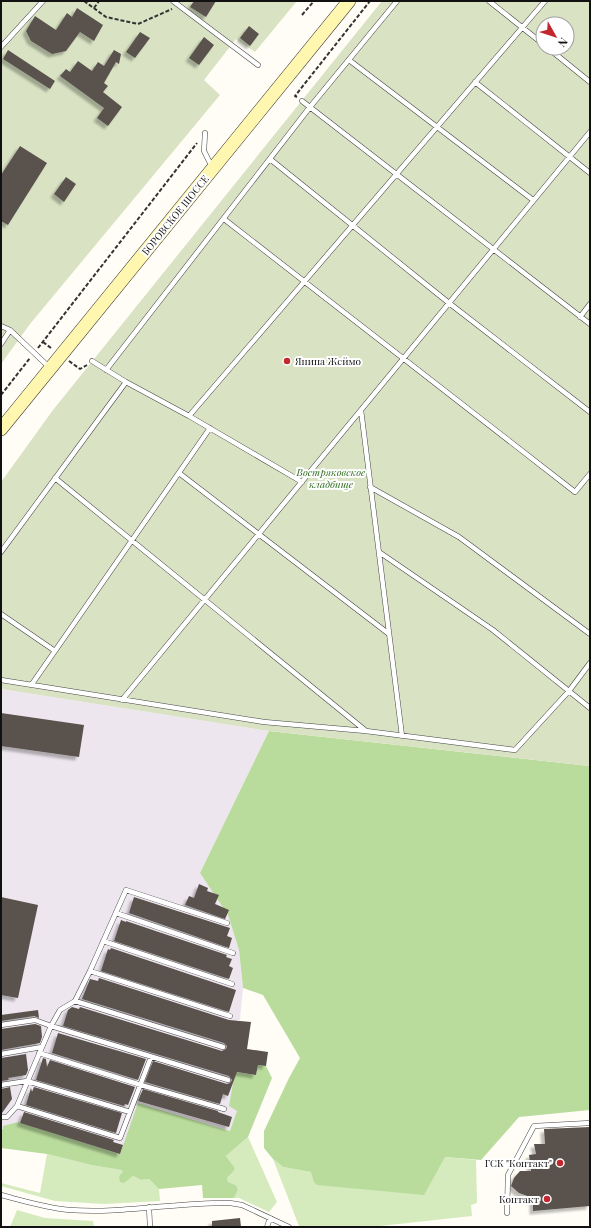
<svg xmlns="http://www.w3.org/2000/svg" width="591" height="1228" font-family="'Playfair Display',serif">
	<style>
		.industrial { fill: #eee6ef }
		.green { fill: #d5ebbd }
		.forest { fill: #b9dc9c }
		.cemetery { fill: #d9e3c4; fill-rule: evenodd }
		.building { fill: #5a524d; filter: url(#shadow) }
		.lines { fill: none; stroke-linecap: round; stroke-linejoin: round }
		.lane-casing { stroke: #444; stroke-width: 5.5 }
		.secondary-casing { stroke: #333; stroke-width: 14 }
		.path { stroke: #333; stroke-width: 2; stroke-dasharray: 4 2; stroke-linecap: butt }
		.lane { stroke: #fff; stroke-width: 4.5 }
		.secondary { stroke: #fff6b0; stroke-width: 13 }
		.poi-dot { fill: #c4262e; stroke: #fff; stroke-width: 1.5 }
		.labels { text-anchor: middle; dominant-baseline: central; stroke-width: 4; stroke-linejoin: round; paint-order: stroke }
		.street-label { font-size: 10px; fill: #111; stroke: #fff }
		.poi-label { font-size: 10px; fill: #111; stroke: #fff; text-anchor: end }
		.park-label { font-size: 10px; font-style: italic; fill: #2f6b1f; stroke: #fff }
	</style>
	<defs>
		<filter id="shadow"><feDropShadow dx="-3.5" dy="3.5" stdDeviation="1" flood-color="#0004"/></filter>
	</defs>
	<rect width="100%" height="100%" fill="#fffdf5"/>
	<path class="industrial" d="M1 689 269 731 200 873 228 915 239 950 243 988 240 1020H237L226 1044 223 1061 237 1064V1111L231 1131 139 1103 120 1154 18 1122 1 1129Z"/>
	<path class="green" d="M248 1137 277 1202 269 1212 239 1198H234L238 1190 236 1185 228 1182 227 1178 233 1172 235 1168 226 1156Z
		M47 1154 91 1165 121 1170 124 1171 121 1173 129 1179 133 1176 141 1180 149 1179 159 1189 160 1201 104 1204 55 1201 1 1186V1183L40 1193Z
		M445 1157 476 1160 477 1203 471 1205 472 1216 371 1227 299 1226 273 1159 283 1167 311 1172Z
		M17 1210 45 1218 93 1221 94 1227H10Z"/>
	<path class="forest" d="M269 731 590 766V1110L519 1117 481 1160 445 1157 424 1195 317 1185 314 1182 311 1172 283 1167 273 1159 264 1148V1131L289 1078 300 1058 263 995 243 988 239 950 228 915 200 873Z
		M258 1065 266 1066 272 1078 248 1137 226 1156 235 1168 233 1172 227 1178 228 1182 236 1185 238 1190 234 1198H203L202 1185 159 1189 149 1179 141 1180 133 1176 124 1183 120 1182 119 1177 123 1171 121 1170 91 1165 47 1154 1 1148V1129H3V1126L18 1122 120 1154 138 1103 230 1131 237 1111 229 1106 235 1072 256 1075Z"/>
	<path class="cemetery" d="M1 1H297L255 52 236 39 204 80 220 95 30 324 1 364Z
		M382 1H590V766L269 731 1 689V482L53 410ZM543 24H567V48H543Z"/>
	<path class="building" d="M194 1H216L206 17 190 7Z
		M77 8 103 25 94 41 80 32 66 51 52 54 31 41 26 31 35 16 56 30 67 13 72 17Z
		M249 26 259 34 250 46 240 38Z
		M140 32 150 38 135 58 126 52Z
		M204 37 214 45 199 65 189 58Z
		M8 50 55 81 50 89 3 59Z
		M114 50 121 54 119 64 116 62 104 83 108 86 103 92 122 107 108 126 97 118 104 108 60 76 66 69 70 72 78 61 92 71 98 62 104 66Z
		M20 146 47 163 8 225 1 221V175Z
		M66 177 76 184 64 202 54 194Z
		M1 713 84 725 79 757 1 746Z
		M199 884 208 888 207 891 219 895 215 904 229 910 225 919 185 905 189 896 194 898Z
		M1 897 38 905 18 998 1 995Z
		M134 897 230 928 227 936 232 938 229 948 129 913Z
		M121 920 126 922V921L227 955 226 957 232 959 229 966 233 968 229 979 114 941Z
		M111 948 236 990 229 1012 101 971 108 949 110 950Z
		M99 978 229 1020 251 1022 247 1049 268 1052 266 1066 258 1065 256 1075 237 1072 228 1096 223 1094 220 1104 145 1082 153 1061 227 1084 230 1083 232 1080 229 1076 63 1026 68 1010 72 1007 79 1009 80 1007 222 1051 226 1049 227 1046 224 1043 82 999 90 979 98 981Z
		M38 1010 39 1018 34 1016 1 1021V1015Z
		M35 1024 41 1026 42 1037 40 1043 1 1050V1029Z
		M58 1033 146 1059 138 1080 52 1053Z
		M26 1054 28 1070 26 1075 8 1078 9 1080 1 1081V1058Z
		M43 1058 46 1059 47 1067 50 1060 135 1087 128 1105 125 1104 124 1106 36 1080Z
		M10 1087 12 1099 2 1113H1V1089Z
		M34 1087 122 1113 116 1133 26 1105 31 1088 32 1092Z
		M143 1089 218 1111V1112L232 1117 229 1127 138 1101Z
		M24 1112 114 1140 113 1142 123 1145 120 1154 20 1123Z
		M590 1127V1206L533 1211V1198L519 1193 511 1186 514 1178 520 1171H531L529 1155 536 1154 534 1144H545L544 1129Z
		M240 1218 241 1227H212V1221Z"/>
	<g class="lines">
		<defs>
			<path id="lane" d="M173 1 258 65
				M489 1 543 44
				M1 47 43 1
				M548 48 590 82
				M349 60 533 200
				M475 82 590 173
				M302 101 590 324
				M205 133 204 151 212 167
				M270 159 449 303 590 412
				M224 219 575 492 590 474
				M580 317 590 304
				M1 326 10 330 49 367
				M1 344 10 330
				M92 361 126 382 189 416 302 482
				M106 370 310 107 397 1
				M361 410 402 736
				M189 416 545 1
				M179 473 389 634
				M55 478 366 731
				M370 487 459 537 590 634
				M1 552 126 382
				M379 552 493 630 590 708
				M1 614 55 651
				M1 680 264 722 366 731 515 750 569 691 590 663
				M32 684 210 428
				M122 700 590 132
				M116 913 233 953
				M103 941 232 984
				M90 971 230 1016
				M75 1001 223 1047
				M1 1025 35 1020 51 1026 228 1080
				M39 1053 141 1085 224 1109
				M1 1054 42 1047
				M1 1085 27 1081 130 1112
				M17 1106 120 1138 151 1057
				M1 1117H7L17 1106 51 1026 60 1010 75 1001 90 971 126 890 227 923
				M1 1195C24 1201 47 1208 70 1210 122 1214 178 1202 230 1203L242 1205 289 1227
				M149 1207 150 1227
				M507 1213 508 1175 534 1126 590 1123
				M267 1227 270 1218"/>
			<path id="secondary" d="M1 429 349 1"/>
		</defs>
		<use href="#lane" class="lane-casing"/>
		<use href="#secondary" class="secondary-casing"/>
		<path class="path" d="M84 1 106 17 138 24 172 9
			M94 8 99 1
			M302 15 314 1
			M297 97 295 96 370 1
			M43 342 51 348
			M38 348 197 143
			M69 361 80 369 87 365
			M1 395 30 358"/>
		<use href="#lane" class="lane"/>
		<use href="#secondary" class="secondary"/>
	</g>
	<g class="poi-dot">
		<circle cx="287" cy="361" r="4"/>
		<circle cx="560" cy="1163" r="4"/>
		<circle cx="547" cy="1199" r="4"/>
	</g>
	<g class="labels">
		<g class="street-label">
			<text transform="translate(175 215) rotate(-51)">БОРОВСКОЕ ШОССЕ</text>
		</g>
		<g class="poi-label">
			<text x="295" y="361" text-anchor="start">Янина Жеймо</text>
			<text x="552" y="1163">ГСК "Контакт"</text>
			<text x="539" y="1199">Контакт</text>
		</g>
		<g class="park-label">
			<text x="331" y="472">Востряковское<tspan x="331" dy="12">кладбище</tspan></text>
		</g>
	</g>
	<rect width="591" height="1228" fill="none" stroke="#111111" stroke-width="4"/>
	<g transform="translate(555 36) rotate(129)"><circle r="19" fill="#ffffff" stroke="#a0a0a0"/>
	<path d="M0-3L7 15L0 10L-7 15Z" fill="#c4262e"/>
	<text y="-6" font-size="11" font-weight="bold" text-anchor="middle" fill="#111111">N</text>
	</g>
</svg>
